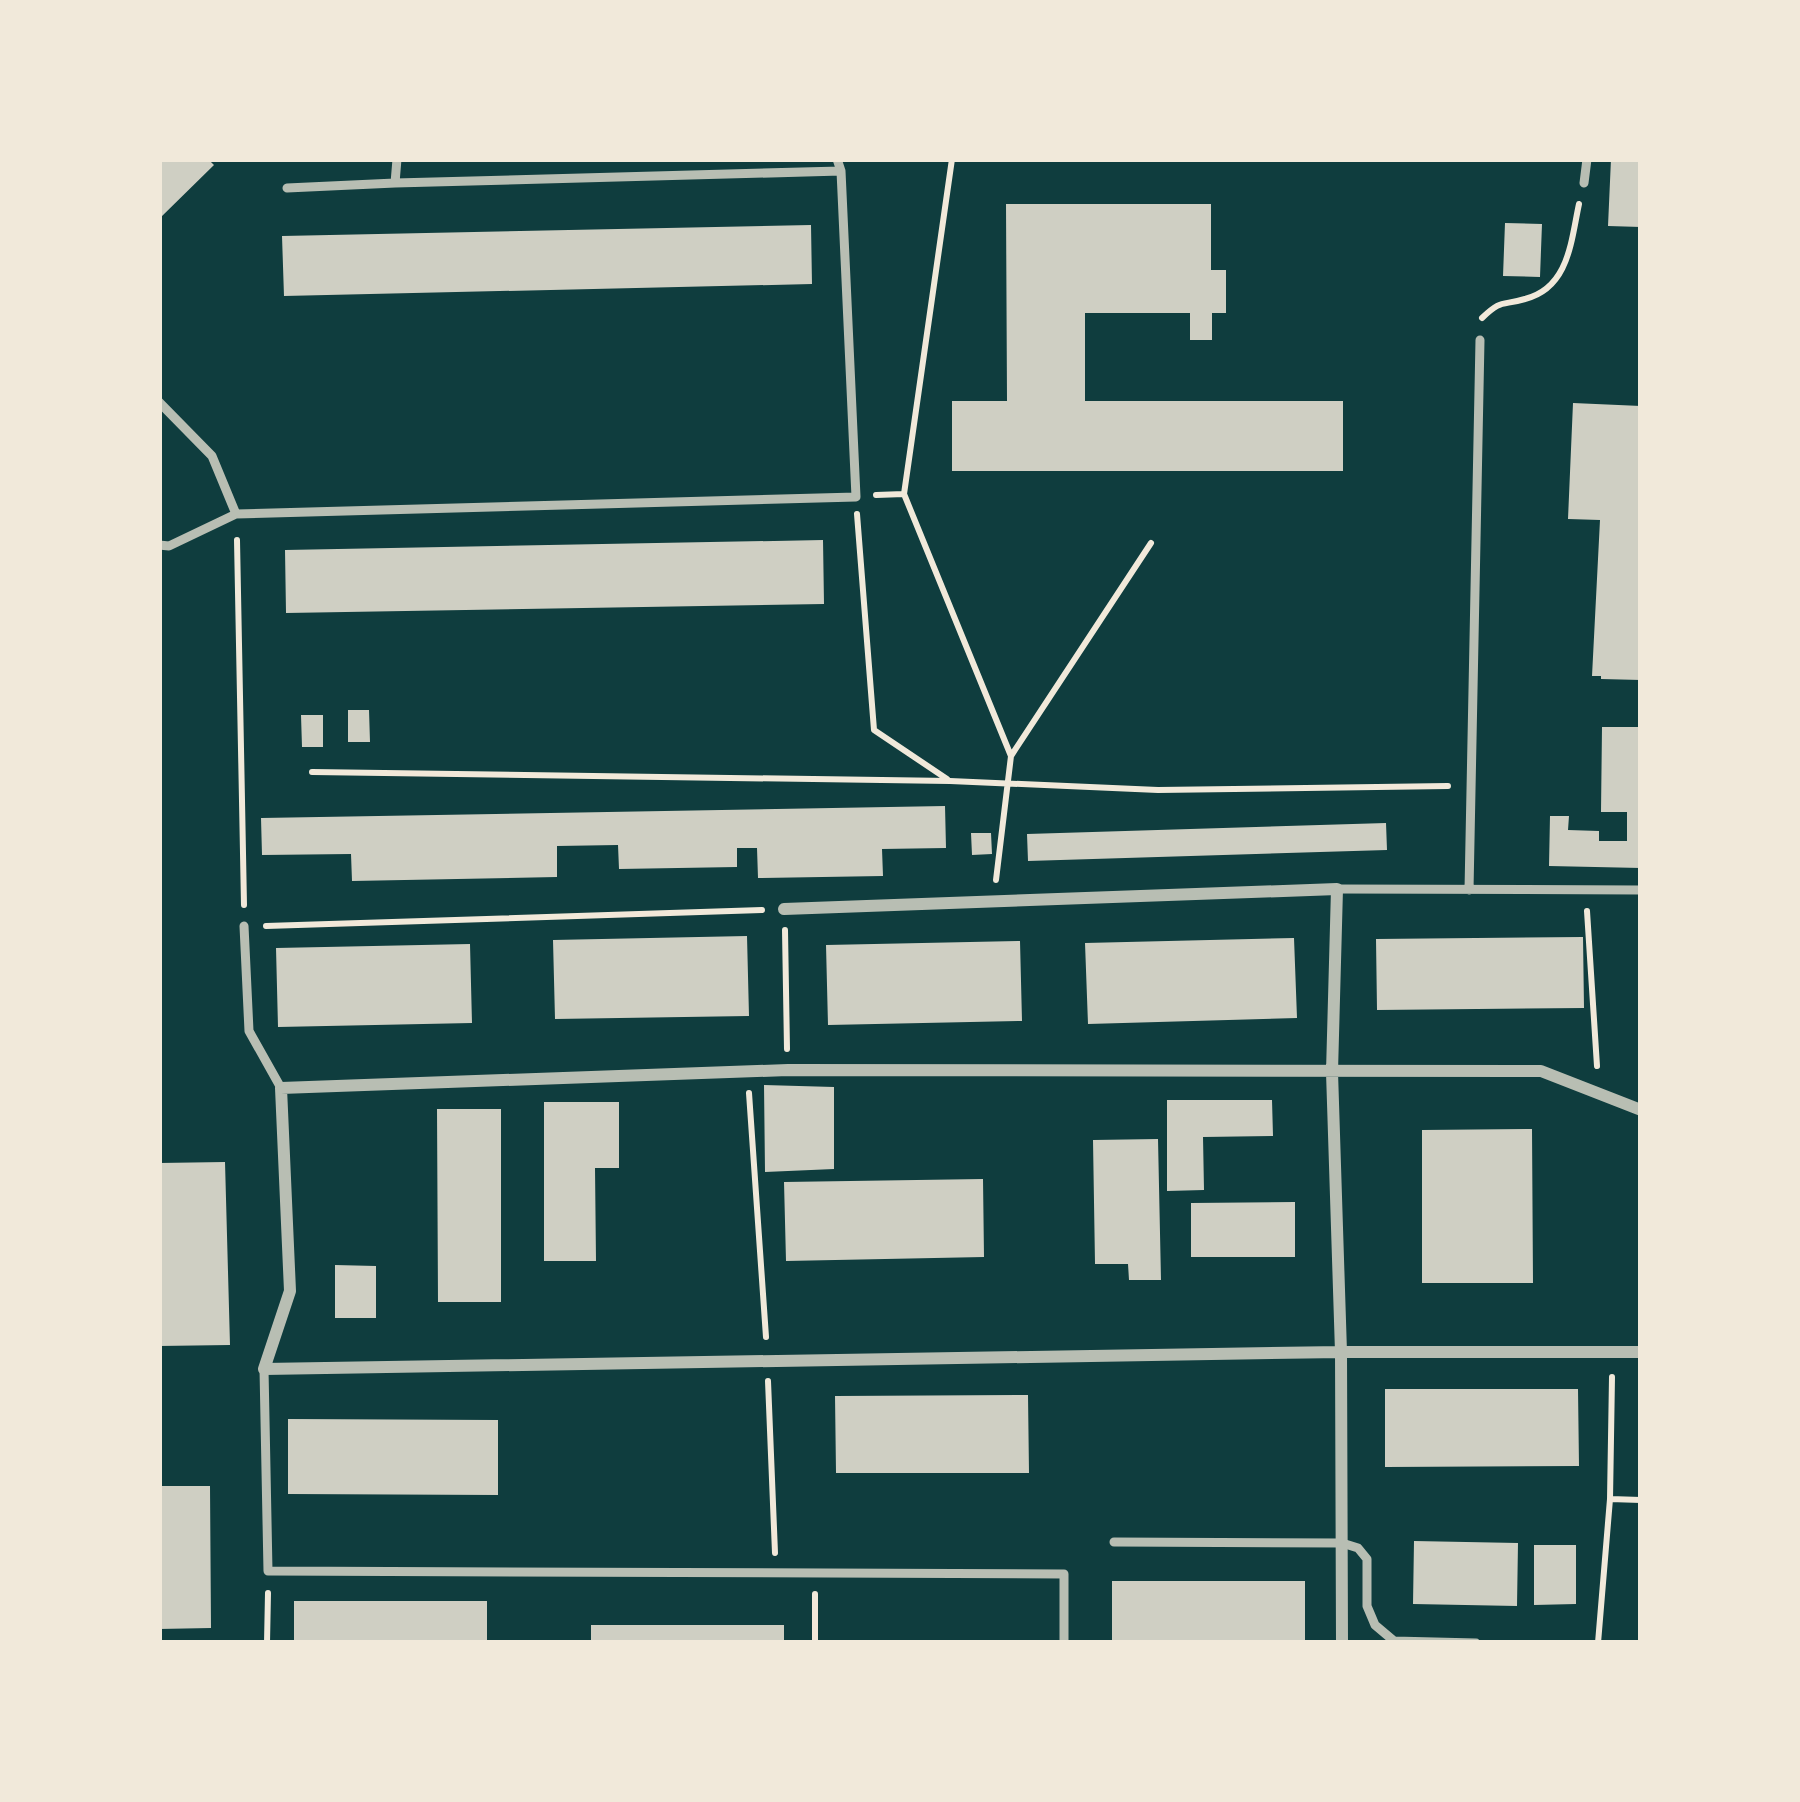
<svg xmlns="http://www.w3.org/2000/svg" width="1800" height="1802" font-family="Barlow,sans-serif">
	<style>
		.building { fill: #cfcfc3 }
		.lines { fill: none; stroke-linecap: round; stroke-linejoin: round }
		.path { stroke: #f1e9da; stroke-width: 6 }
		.service { stroke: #b8beb3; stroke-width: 9 }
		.minor { stroke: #b8beb3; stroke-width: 12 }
	</style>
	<rect width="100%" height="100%" fill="#0f3d3e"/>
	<path class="building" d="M159 159H208L214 165 159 219Z
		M1611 159H1641V227L1608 226Z
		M1006 204H1211V270H1226V313H1212V340H1190V313H1085V401H1343V471H952V401H1007Z
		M1505 223 1542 224 1540 277 1503 276Z
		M811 225 812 284 284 296 282 236Z
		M1573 403 1641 406V680L1601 679V676H1592L1600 520 1568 519Z
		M823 540 824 604 286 613 285 550Z
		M348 710H369L370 742H348Z
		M301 715H323V747H302Z
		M1602 727H1641V868L1549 866 1550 816H1569L1568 830 1599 831V841H1627V812H1601Z
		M945 806 946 848 882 849 883 876 758 878 757 848H737V867L619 869 618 845 557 846V877L352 881 351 854 262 855 261 818Z
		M1386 823 1387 850 1028 861 1027 834Z
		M971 833H991L992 854 972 855Z
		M747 936 749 1016 555 1019 553 940Z
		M1583 937 1584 1008 1377 1010 1376 939Z
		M1294 938 1297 1018 1088 1024 1085 943Z
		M1020 941 1022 1021 828 1025 826 945Z
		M470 944 472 1023 278 1027 276 948Z
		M764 1085 834 1087V1169L765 1172Z
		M1167 1100H1272L1273 1136 1203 1137 1204 1190 1167 1191Z
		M544 1102H619V1168H595L596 1261H544Z
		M437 1109H501V1302H438Z
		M1532 1129 1533 1283H1422V1130Z
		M1158 1139 1161 1280H1129L1128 1264H1095L1093 1140Z
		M225 1162 230 1345 159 1346V1163Z
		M983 1179 984 1257 786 1261 784 1182Z
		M1295 1202V1257H1191V1203Z
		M335 1265 376 1266V1318H335Z
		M1385 1389H1578L1579 1466 1385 1467Z
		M1028 1395 1029 1473H836L835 1396Z
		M288 1419 498 1420V1495L288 1494Z
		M159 1486H210L211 1628 159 1629Z
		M1414 1541 1518 1543 1517 1606 1413 1604Z
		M1534 1545H1576V1604L1534 1605Z
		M1112 1581H1305V1643H1112Z
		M294 1601H487V1643H294Z
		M591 1625H784V1643H591Z"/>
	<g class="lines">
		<path class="path" d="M952 159 904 494 1011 756 996 880
			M1482 318C1502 299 1501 306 1525 299 1569 288 1571 241 1579 204
			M876 495 904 494
			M857 514 874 730 947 779
			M237 540 244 905
			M1011 756 1151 543
			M312 772 950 781 1158 790 1448 786
			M1587 911 1597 1066
			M266 926 762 910
			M785 930 787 1049
			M749 1093 766 1337
			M768 1381 775 1553
			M1610 1499 1612 1377
			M815 1594V1643
			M267 1643 268 1593
			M1598 1643 1610 1499 1641 1500"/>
		<path class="service" d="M397 159 395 183 841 171
			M1584 183 1587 159
			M287 188 395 183
			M159 402 212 456 236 514
			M159 545 169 546 236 514 856 497 841 171 837 159
			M1337 889 1641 890
			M1469 890 1480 340
			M244 926 249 1031 281 1088
			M264 1369 268 1571 1064 1574V1643
			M1114 1542 1342 1543 1358 1548 1367 1559V1606L1375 1625 1394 1641 1476 1643"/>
		<path class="minor" d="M784 909 1337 889 1332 1072 1341 1352 1342 1643
			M1641 1110 1541 1071 788 1070 281 1088 290 1291 264 1369 1341 1352H1641"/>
	</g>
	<rect width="1800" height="1802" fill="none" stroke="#f1e9da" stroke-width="324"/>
</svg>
